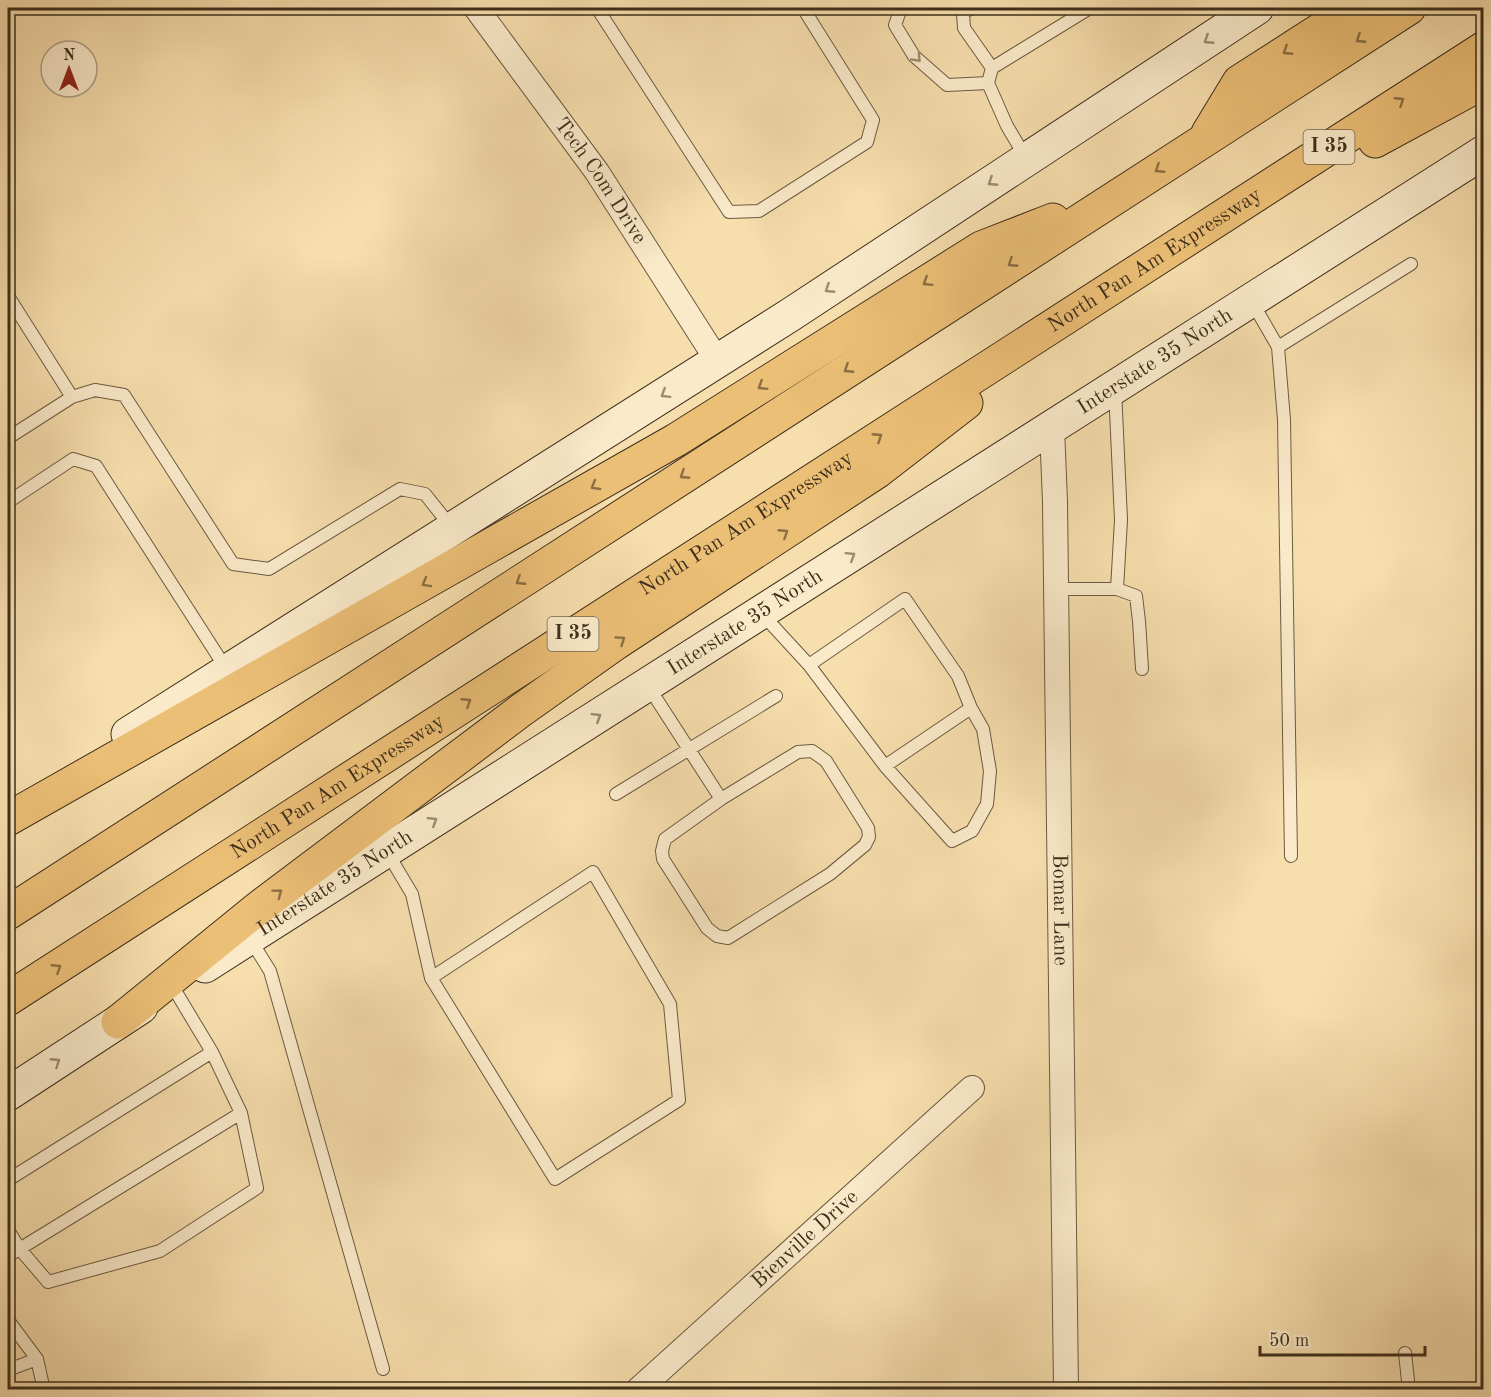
<svg xmlns="http://www.w3.org/2000/svg" width="1491" height="1397" font-family="'Old Standard TT',serif">
	<style>
		.lines { fill: none; stroke-linecap: round; stroke-linejoin: round }
		.lane-casing { stroke: #6c5a40; stroke-width: 14 }
		.street-casing { stroke: #6c5a40; stroke-width: 26 }
		.secondary-casing { stroke: #3d2e1b; stroke-width: 35 }
		.highway-casing { stroke: #3d2e1b; stroke-width: 35 }
		.lane { stroke: #faeaca; stroke-width: 12 }
		.street { stroke: #faeaca; stroke-width: 24 }
		.secondary { stroke: #faeaca; stroke-width: 33 }
		.highway { stroke: #ecbf76; stroke-width: 33 }
		.oneway { stroke: #8c6f44 }
		.oneway2 { stroke: #9c8c72 }
		.labels { text-anchor: middle; dominant-baseline: central; stroke-width: 5; stroke-linejoin: round; paint-order: stroke }
		.shield { fill: #faeaca; stroke: #766650; stroke-width: 1.5 }
		.shield-label { font-size: 20px; font-weight: bold; fill: #3d2e1b }
		.street-label { font-size: 21px; fill: #3d2e1b; stroke: #faeaca }
	</style>
	<rect width="100%" height="100%" fill="#f7dead"/>
	<filter id="stains"><feTurbulence type="fractalNoise" baseFrequency=".00333" numOctaves="4"/><feColorMatrix values="0 0 0 0 .2 0 0 0 0 .09 0 0 0 0 .02 0 0 0 .5 -.17"/></filter>
	<radialGradient id="worn" r=".72"><stop offset=".6" stop-color="#630" stop-opacity="0"/><stop offset="1" stop-color="#630" stop-opacity=".3"/></radialGradient>
	<g class="lines">
		<defs>
			<path id="lane" d="M597 8 729 212 759 211 867 142 873 120 803 8
				M901 8 895 25 914 56 947 85 988 83
				M972 8 963 13 964 28 992 68
				M1026 158 1007 126 988 83 992 68 1090 8
				M8 296 72 397
				M1252 302 1278 347 1284 420 1291 856
				M1278 347 1411 264
				M8 438 72 397 95 390 124 395 233 564 269 569 400 489 425 494 452 528
				M8 502 73 459 96 466 227 670
				M1056 589H1117L1121 520 1115 389
				M1117 589 1136 596 1139 621 1142 669
				M762 614 809 665 905 599 958 676 971 708 885 766 809 665
				M648 686 721 799 798 752 812 751 826 761 868 828 869 837 865 845 830 874 728 938 717 936 707 928 663 859 662 851 665 839 721 799
				M885 766 952 841 972 831 987 804 990 771 983 729 971 708
				M616 794 776 696
				M387 852 412 894 431 978 555 1179 679 1100 670 1004 593 872 431 978
				M250 939 270 971 383 1369
				M8 1180 212 1052
				M8 1230 19 1248 48 1282 160 1251 257 1188 241 1113
				M8 1256 241 1113 212 1052 173 987
				M8 1320 37 1359 44 1390
				M1405 1353 1409 1390
				M8 1370 37 1359"/>
			<g id="street">
				<path id="s1" d="M476 8 597 172 717 360"/>
				<path id="s2" d="M1052 428 1055 502 1066 1390"/>
				<path id="s3" d="M638 1390 972 1088"/>
			</g>
			<g id="secondary">
				<path d="M128 734 790 315 1257 8"/>
				<path id="s4" d="M205 966 1484 152"/>
				<path d="M8 1094 141 1007"/>
			</g>
			<g id="highway">
				<path d="M1208 133 1239 82 1354 8"/>
				<path d="M1375 141 1484 82"/>
				<path d="M8 819 676 440 981 248 1053 220"/>
				<path d="M8 913 1409 8"/>
				<path id="s5" d="M8 999 1484 48"/>
				<path d="M118 1022 257 909 520 711 616 643 878 471 966 403"/>
			</g>
		</defs>
		<use href="#lane" class="lane-casing"/>
		<use href="#street" class="street-casing"/>
		<use href="#secondary" class="secondary-casing"/>
		<use href="#highway" class="highway-casing"/>
		<use href="#lane" class="lane"/>
		<use href="#street" class="street"/>
		<use href="#secondary" class="secondary"/>
		<use href="#highway" class="highway"/>
	</g>
	<defs><path id="oneway-chevron" d="M-2-3.5L2.5 0L-2 3.5" fill="none" stroke-width="1.6" stroke-linecap="round" stroke-linejoin="round" transform="scale(1.5)"/></defs>
	<g class="oneway">
		<use href="#oneway-chevron" transform="translate(1360 39) rotate(147)"/>
		<use href="#oneway-chevron" transform="translate(1287 51) rotate(147)"/>
		<use href="#oneway-chevron" transform="translate(1400 101) rotate(-33)"/>
		<use href="#oneway-chevron" transform="translate(1159 169) rotate(147)"/>
		<use href="#oneway-chevron" transform="translate(1012 263) rotate(147)"/>
		<use href="#oneway-chevron" transform="translate(927 282) rotate(148)"/>
		<use href="#oneway-chevron" transform="translate(848 369) rotate(147)"/>
		<use href="#oneway-chevron" transform="translate(762 386) rotate(148)"/>
		<use href="#oneway-chevron" transform="translate(878 437) rotate(-33)"/>
		<use href="#oneway-chevron" transform="translate(684 475) rotate(147)"/>
		<use href="#oneway-chevron" transform="translate(595 486) rotate(150)"/>
		<use href="#oneway-chevron" transform="translate(784 533) rotate(-33)"/>
		<use href="#oneway-chevron" transform="translate(520 581) rotate(147)"/>
		<use href="#oneway-chevron" transform="translate(426 583) rotate(151)"/>
		<use href="#oneway-chevron" transform="translate(621 640) rotate(-34)"/>
		<use href="#oneway-chevron" transform="translate(467 702) rotate(-33)"/>
		<use href="#oneway-chevron" transform="translate(278 893) rotate(-37)"/>
		<use href="#oneway-chevron" transform="translate(57 968) rotate(-33)"/>
	</g>
	<g class="oneway2">
		<use href="#oneway-chevron" transform="translate(1208 40) rotate(147)"/>
		<use href="#oneway-chevron" transform="translate(917 58) rotate(47)"/>
		<use href="#oneway-chevron" transform="translate(992 182) rotate(147)"/>
		<use href="#oneway-chevron" transform="translate(829 289) rotate(147)"/>
		<use href="#oneway-chevron" transform="translate(665 394) rotate(148)"/>
		<use href="#oneway-chevron" transform="translate(851 556) rotate(-32)"/>
		<use href="#oneway-chevron" transform="translate(597 717) rotate(-32)"/>
		<use href="#oneway-chevron" transform="translate(433 821) rotate(-32)"/>
		<use href="#oneway-chevron" transform="translate(56 1062) rotate(-33)"/>
	</g>
	<g class="labels">
		<g class="shield">
			<rect x="1303.5" y="130" width="51" height="34" rx="4.5"/>
			<rect x="547.5" y="617" width="51" height="34" rx="4.5"/>
		</g>
		<g class="shield-label">
			<text x="1329" y="147">I 35</text>
			<text x="573" y="634">I 35</text>
		</g>
		<g class="street-label">
			<text stroke="none"><textPath href="#s1" startOffset="213">Tech Com Drive</textPath></text>
			<text stroke="none"><textPath href="#s5" startOffset="1364">North Pan Am Expressway</textPath></text>
			<text stroke="none"><textPath href="#s4" startOffset="1126">Interstate 35 North</textPath></text>
			<text stroke="none"><textPath href="#s5" startOffset="878">North Pan Am Expressway</textPath></text>
			<text stroke="none"><textPath href="#s4" startOffset="640">Interstate 35 North</textPath></text>
			<text stroke="none"><textPath href="#s5" startOffset="392">North Pan Am Expressway</textPath></text>
			<text stroke="none"><textPath href="#s4" startOffset="154">Interstate 35 North</textPath></text>
			<text stroke="none"><textPath href="#s2" startOffset="482">Bomar Lane</textPath></text>
			<text stroke="none"><textPath href="#s3" startOffset="225">Bienville Drive</textPath></text>
		</g>
	</g>
	<rect width="1491" height="1397" fill="none" stroke="#f7dead" stroke-width="30"/>
	<rect x="9" y="9" width="1473" height="1379" fill="none" stroke="#3d2e1b" stroke-width="3"/>
	<rect x="15" y="15" width="1461" height="1367" fill="none" stroke="#3d2e1b" stroke-width="1.5"/>
	<g transform="translate(69 69)"><circle r="28" fill="#faeaca" stroke="#ae9f84" stroke-width="1.5"/>
	<path d="M0-4.5L10 22L0 15L-10 22Z" fill="#8f2418"/>
	<text y="-9" font-size="16" font-weight="bold" text-anchor="middle" fill="#3d2e1b">N</text>
	</g>
	<path d="M1260 1346v9h165v-9" fill="none" stroke="#3d2e1b" stroke-width="3"/>
	<text x="1269" y="1346" font-size="18" fill="#3d2e1b" stroke="#faeaca" stroke-width="4.5" paint-order="stroke">50 m</text>
	<rect width="100%" height="100%" filter="url(#stains)"/>
	<rect width="100%" height="100%" fill="url(#worn)"/>
</svg>
